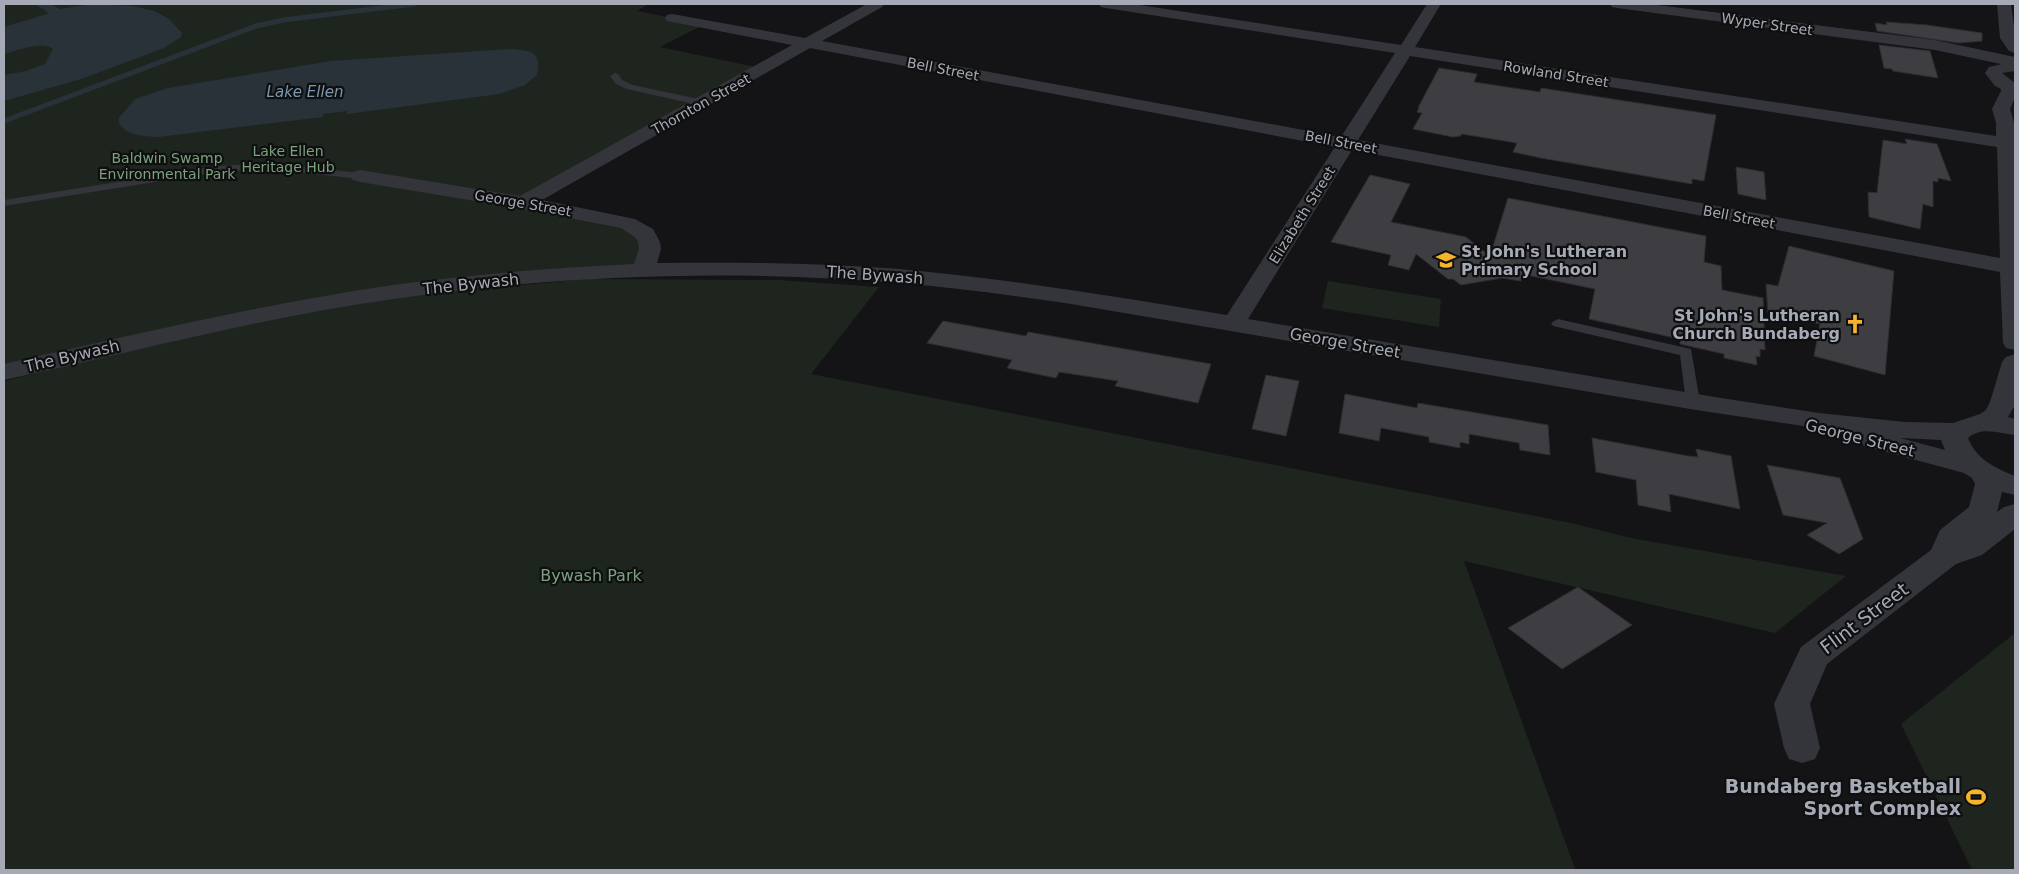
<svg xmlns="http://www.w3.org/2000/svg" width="2019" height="874" font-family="'DejaVu Sans',sans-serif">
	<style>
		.green { fill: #1e251f }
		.water { fill: #2a3239 }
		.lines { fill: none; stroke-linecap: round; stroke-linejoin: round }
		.stream { stroke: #2a3239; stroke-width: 5 }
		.building { fill: #3e3e42; stroke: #2e2d31 }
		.service { fill: #34353a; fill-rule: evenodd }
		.minor { fill: #34353a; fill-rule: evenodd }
		.tertiary { fill: #34353a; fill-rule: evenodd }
		.labels { text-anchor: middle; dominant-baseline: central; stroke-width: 4.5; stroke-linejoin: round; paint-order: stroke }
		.far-street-label { font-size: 14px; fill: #a5aab6; stroke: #0f0f10 }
		.far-park-label { font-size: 14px; fill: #7ba17e; stroke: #0f0f10 }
		.far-water-label { font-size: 15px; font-style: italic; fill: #7b97b2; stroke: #0f0f10 }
		.poi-label { font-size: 16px; font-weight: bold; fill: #a5aab6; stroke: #0f0f10; text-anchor: start }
		.street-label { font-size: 16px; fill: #a5aab6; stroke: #0f0f10 }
		.park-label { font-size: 16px; fill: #7ba17e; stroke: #0f0f10 }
		.near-street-label { font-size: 19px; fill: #a5aab6; stroke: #0f0f10 }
		.near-poi-label { font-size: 19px; font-weight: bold; fill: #a5aab6; stroke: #0f0f10; text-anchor: end }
	</style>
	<rect width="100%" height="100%" fill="#141315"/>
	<path class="green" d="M4 4H643L647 5 637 11 705 24 660 47 765 69 527 202 639 227 646 269 522 278 190 328 4 370Z
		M587 279 779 280 879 287 811 374 1571 523 1631 538 1846 576 1775 633 1464 561 1575 869 1579 870H4V381L238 322 426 294Z
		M1328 281 1441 299 1439 327 1322 308Z
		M2015 633V870H1972L1901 724Z"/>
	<path class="water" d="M35 4H51L60 9 91 4 133 6 154 11 169 19 182 33 181 37 164 48 81 79 4 101V75L26 71 45 64 53 49C42 40 17 51 4 54V27L47 14 48 12Z
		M511 49C531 51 542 51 537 75L525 85 499 94 347 114V111L324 114 323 117 158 137C145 136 126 136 119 123V118L135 99 168 88 331 61Z"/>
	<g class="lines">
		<path class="stream" d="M4 121 256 26 283 20 414 4"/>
	</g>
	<path class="building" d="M1886 22 1927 25 1982 33V41L1959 43 1877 31 1875 23 1887 25Z
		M1879 45 1930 51 1938 78 1893 71 1892 69 1884 68Z
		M1439 68 1477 74 1474 82 1540 92 1541 88 1716 115 1704 181 1692 179V184L1541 158 1513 152 1517 143 1462 134 1460 136 1453 137 1413 129 1422 113 1417 112 1419 108H1418Z
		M1905 139 1937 144 1951 181 1938 178V182L1933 181V207L1923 204 1920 229 1869 217 1868 192 1877 193 1883 140 1907 144Z
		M1736 167 1764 172 1766 200 1738 194Z
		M1370 175 1410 184 1391 222 1466 237 1490 256 1508 198 1706 236 1704 262 1721 266 1722 290 1763 298 1765 350 1760 349V357L1756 356 1757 365 1724 358V354L1680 344V339L1589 319 1595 289 1522 274 1521 281 1502 278 1461 285 1453 279H1448L1416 254 1409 270 1388 265 1391 255 1331 242Z
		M1789 246 1894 271 1885 375 1814 356 1820 324 1768 313 1766 284 1778 286Z
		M943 321 1026 336 1028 332 1211 364 1198 403 1115 386 1118 381 1059 372 1056 378 1007 368 1012 360 927 343Z
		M1266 375 1299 381 1286 436 1252 429Z
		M1345 394 1417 408 1418 403 1548 425 1550 455 1520 450 1519 443 1469 434V444L1460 442V448L1429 442V437L1381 428 1379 441 1339 433Z
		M1592 438 1688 456 1698 457 1696 449 1731 456 1740 509 1669 494 1671 512 1638 505 1636 480 1596 472Z
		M1767 465 1840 478 1863 539 1839 554 1807 535 1827 523 1783 515Z
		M1578 587 1632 625 1562 669 1508 628Z"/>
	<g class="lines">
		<path class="service" d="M615 73 618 74 622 80 633 85 703 100 708 103 703 106 627 89 616 84 610 76Z
			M271 163 360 173 365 176 360 179 271 169 218 172 4 206V200L218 166Z
			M1558 319 1691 349 1700 402 1698 405H1688L1686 402 1680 355 1553 326 1551 323Z"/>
		<path class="minor" d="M867 4H884L882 7 822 41 1341 137 1395 53 1106 8 1101 7 1099 4H1133L1401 45 1427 4H1441L1415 47 1996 136V123L1992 109 2001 91 2000 86 2002 82H2014L2015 97 2010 109 2014 123 2015 143V350L2006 348 2003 343 2000 272 1352 150 1248 319 1721 398 1819 413 1905 422 1953 423 1980 414 1986 410 1990 402 2002 362 2006 357 2015 354V405L2008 417 2015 419V435C1999 433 1981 426 1968 438 1976 459 1995 468 2015 476V495L2002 492 1997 512 2004 507 2015 504V529L1982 555 1956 564 1827 664 1810 704 1820 748 1815 759 1802 763 1789 759 1784 748 1774 704 1801 647 1931 550 1940 530 1969 507 1975 484 1972 478 1964 473 1864 446 1860 440 1864 435 1696 410 1065 303C1010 295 955 288 899 283 731 269 561 275 394 299 262 317 134 352 4 380V364C133 335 262 304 393 285 473 274 553 268 634 264L639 249 638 242 636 238 621 228 523 209 360 182 353 180 350 176 353 172 360 170 520 196 792 45 672 22 667 21 665 18 667 15 672 14 805 38ZM810 48 1335 147 1227 315C1118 297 1009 279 900 269 819 263 738 262 657 263L661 249 660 242 653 229 635 219 542 200ZM1410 56 1997 147 2000 258 1358 140ZM1900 438 1941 440 1945 450Z
			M1610 4H1649L1935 40 2015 57V67L1935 50 1617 8 1612 7Z"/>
		<path class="tertiary" d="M1997 4H2011L2015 34V53L2009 51 2000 38Z
			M2015 61V71L2002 73 2015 83V95L1995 86 1985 73 1989 67Z"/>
	</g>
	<defs>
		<symbol id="school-bare" viewBox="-9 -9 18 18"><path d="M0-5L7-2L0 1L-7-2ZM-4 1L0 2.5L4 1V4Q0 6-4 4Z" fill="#f5b42c" stroke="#0f0f10" stroke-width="2.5" paint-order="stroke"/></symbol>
		<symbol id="church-bare" viewBox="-9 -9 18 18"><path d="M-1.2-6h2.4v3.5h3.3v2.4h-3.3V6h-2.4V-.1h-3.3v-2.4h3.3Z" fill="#f5b42c" stroke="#0f0f10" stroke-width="2.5" paint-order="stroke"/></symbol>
		<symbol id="stadium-bare" viewBox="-9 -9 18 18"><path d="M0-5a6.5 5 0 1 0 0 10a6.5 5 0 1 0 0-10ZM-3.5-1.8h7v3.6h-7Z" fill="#f5b42c" stroke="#0f0f10" stroke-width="2.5" paint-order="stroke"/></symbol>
	</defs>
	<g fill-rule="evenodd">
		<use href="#school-bare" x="1432" y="246" width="28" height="28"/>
		<use href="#church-bare" x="1841" y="310" width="28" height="28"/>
		<use href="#stadium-bare" x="1962" y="783" width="28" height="28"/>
	</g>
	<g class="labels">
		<g class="far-street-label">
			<text transform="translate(1767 24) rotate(8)">Wyper Street</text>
			<text transform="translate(943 69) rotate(11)">Bell Street</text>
			<text transform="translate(1556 74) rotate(9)">Rowland Street</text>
			<text transform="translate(701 104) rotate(-29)">Thornton Street</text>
			<text transform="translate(1341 142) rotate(11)">Bell Street</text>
			<text transform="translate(523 203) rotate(10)">George Street</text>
			<text transform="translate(1302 215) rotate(-58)">Elizabeth Street</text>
			<text transform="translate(1739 217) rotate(11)">Bell Street</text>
		</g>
		<g class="far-park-label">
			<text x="288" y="151">Lake Ellen<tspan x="288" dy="16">Heritage Hub</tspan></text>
			<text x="167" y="158">Baldwin Swamp<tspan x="167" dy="16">Environmental Park</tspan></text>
		</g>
		<g class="far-water-label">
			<text x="305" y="92">Lake Ellen</text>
		</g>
		<g class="poi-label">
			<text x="1461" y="251">St John's Lutheran<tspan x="1461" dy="18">Primary School</tspan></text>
			<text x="1840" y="315" text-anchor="end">St John's Lutheran<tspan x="1840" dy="18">Church Bundaberg</tspan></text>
		</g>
		<g class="street-label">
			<text transform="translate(875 275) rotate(4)">The Bywash</text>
			<text transform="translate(471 284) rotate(-6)">The Bywash</text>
			<text transform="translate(1345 343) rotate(10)">George Street</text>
			<text transform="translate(72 356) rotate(-13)">The Bywash</text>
			<text transform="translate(1860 438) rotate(14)">George Street</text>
		</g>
		<g class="park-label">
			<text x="591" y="575">Bywash Park</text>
		</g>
		<g class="near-street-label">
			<text transform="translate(1864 618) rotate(-37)">Flint Street</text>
		</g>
		<g class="near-poi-label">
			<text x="1961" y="786">Bundaberg Basketball<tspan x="1961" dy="22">Sport Complex</tspan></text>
		</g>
	</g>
	<rect width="2019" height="874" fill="none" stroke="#a5aab6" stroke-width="10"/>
</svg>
